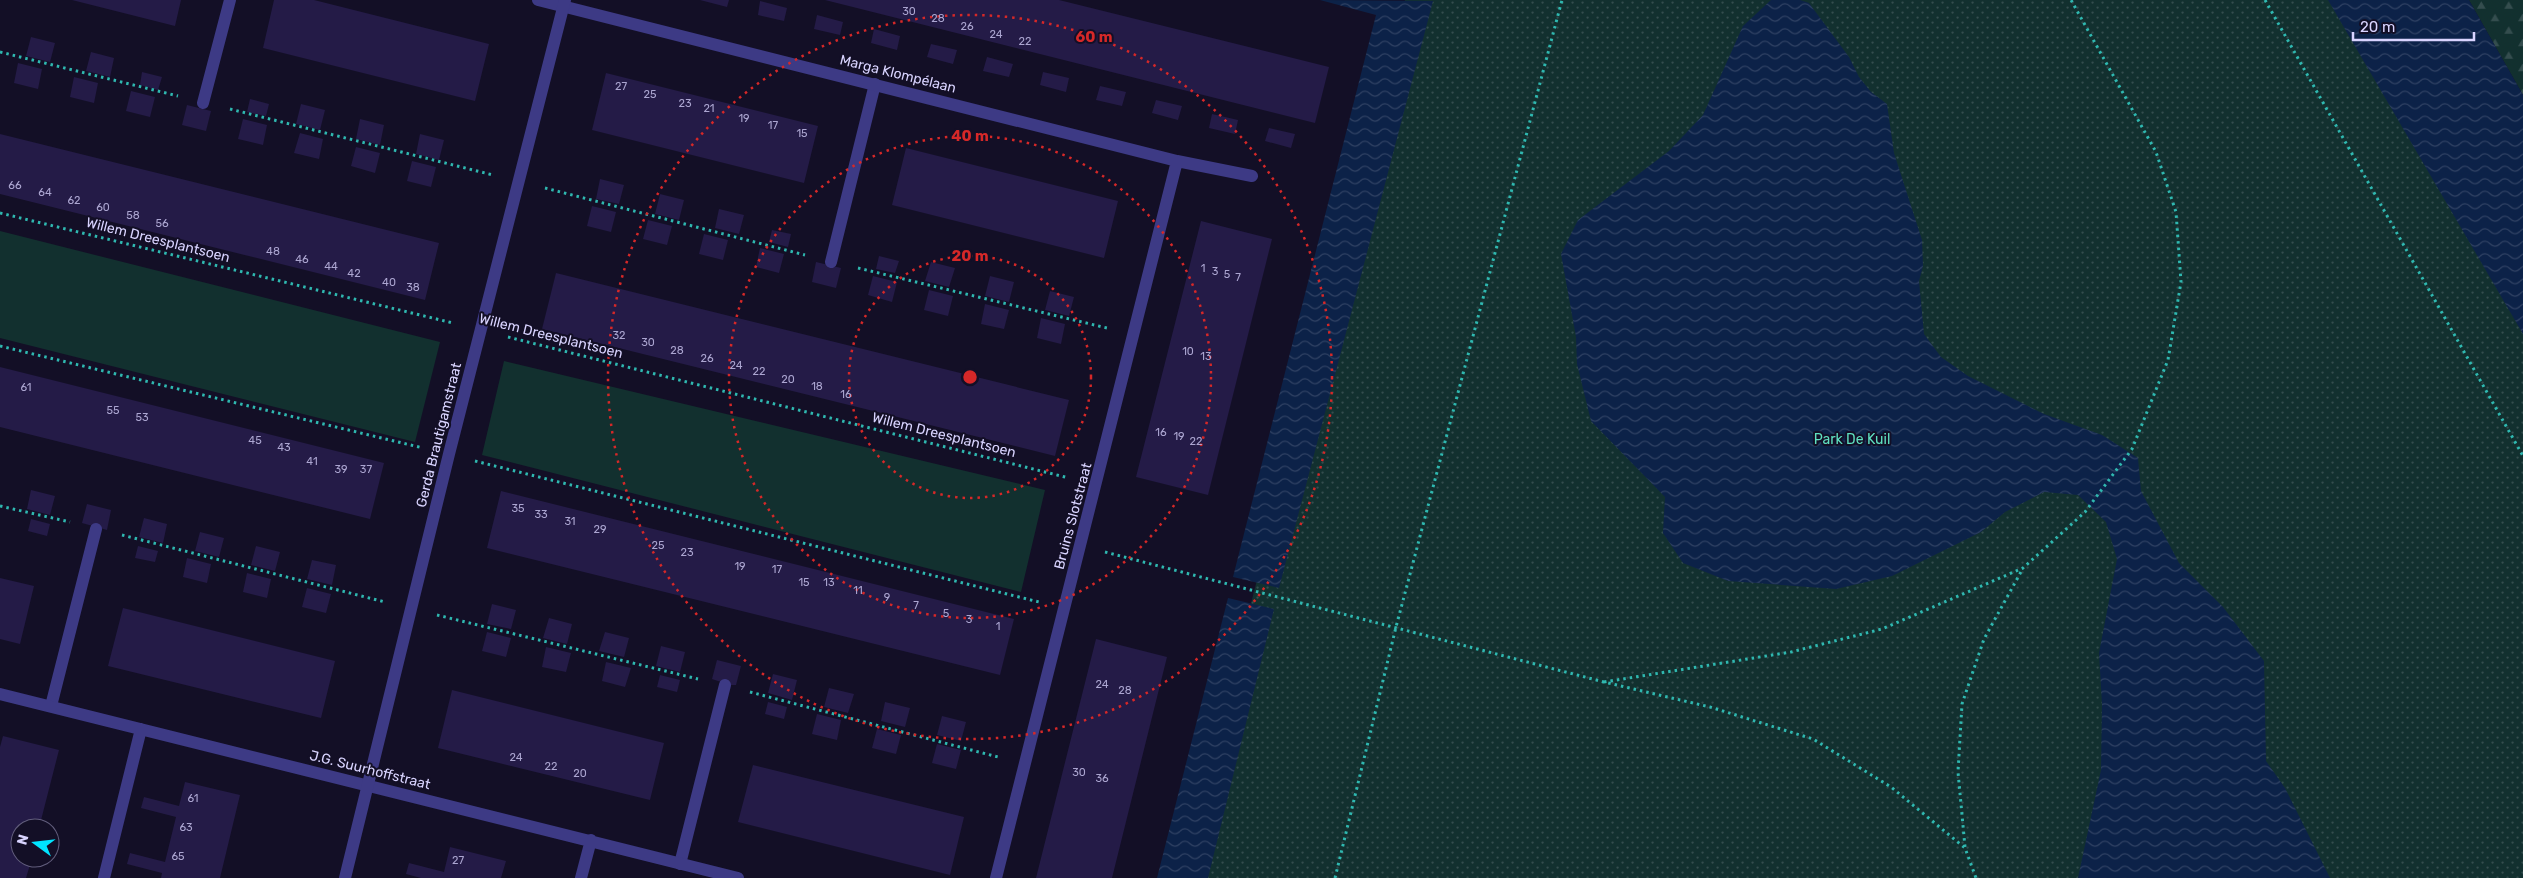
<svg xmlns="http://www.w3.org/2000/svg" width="2523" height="878" font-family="Rubik,sans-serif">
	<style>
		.grass { fill: #12302f }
		.forest { fill: url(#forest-firs) }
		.park { fill: url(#park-dots) }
		.water { fill: url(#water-waves) }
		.building { fill: #241b47 }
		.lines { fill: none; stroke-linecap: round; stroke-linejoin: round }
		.path { stroke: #2fb8b0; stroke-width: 3; stroke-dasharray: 2.5 4; stroke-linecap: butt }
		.service { stroke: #3d3a85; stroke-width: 12 }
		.minor { stroke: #3d3a85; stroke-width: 12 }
		.tertiary { stroke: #3d3a85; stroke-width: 12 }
		.ring { fill: none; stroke: #d62828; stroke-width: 2.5; stroke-dasharray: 2.5 5 }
		.labels { text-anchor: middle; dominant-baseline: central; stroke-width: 4; stroke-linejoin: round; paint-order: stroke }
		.number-label { font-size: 11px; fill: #aca6d1 }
		.street-label { font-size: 14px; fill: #d9d4ff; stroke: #130f26 }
		.park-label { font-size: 14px; fill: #5fe0c0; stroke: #130f26 }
		.centre { fill: #d62828; stroke: #130f26; stroke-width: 2.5 }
		.ring-label { font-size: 15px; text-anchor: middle; font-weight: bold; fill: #d62828; stroke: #130f26; stroke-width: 4; stroke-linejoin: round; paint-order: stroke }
	</style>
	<defs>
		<pattern id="forest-firs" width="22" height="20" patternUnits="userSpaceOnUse" patternTransform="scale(1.25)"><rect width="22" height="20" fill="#12302f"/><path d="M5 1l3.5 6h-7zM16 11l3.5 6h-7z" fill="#344d4e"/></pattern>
		<pattern id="park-dots" width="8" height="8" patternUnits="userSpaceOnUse" patternTransform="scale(1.25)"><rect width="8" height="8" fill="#12302f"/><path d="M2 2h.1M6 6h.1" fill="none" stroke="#344d4e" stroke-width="1.8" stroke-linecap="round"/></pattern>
		<pattern id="water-waves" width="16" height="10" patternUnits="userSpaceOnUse" patternTransform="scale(1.25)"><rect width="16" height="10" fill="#0c2248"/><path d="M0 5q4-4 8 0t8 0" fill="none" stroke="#2f4163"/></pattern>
	</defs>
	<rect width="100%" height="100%" fill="#130f26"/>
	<path class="grass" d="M0 231 440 342 415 442 0 338Z
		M504 361 1045 490 1021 592 482 455Z"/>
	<path class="forest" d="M2469 0H2523V95Z"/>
	<path class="park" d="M1405 0H2403L2523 212V878H1181Z"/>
	<path class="water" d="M1320 0 1433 1 1279 588 1233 577 1376 15Z
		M1771 0H1800L1809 3 1849 57 1859 77 1871 92 1887 104 1894 153 1922 240 1923 266 1919 281 1924 334 1941 357 1968 376 2044 414 2102 435 2138 458 2141 491 2179 563 2223 607 2264 661 2266 761 2285 788 2330 878H2078L2101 770 2102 704 2099 653 2117 559 2106 522 2078 495 2044 492 2005 512 1981 532 1892 576 1836 589 1728 581 1683 563 1663 533 1665 497 1591 421 1577 364 1576 337 1561 254 1578 220 1669 151 1703 115 1743 26Z
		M2328 0H2469L2523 95V334Z
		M1228 598 1274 609 1208 878H1157Z"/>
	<path class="building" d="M72 0H181L175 26Z
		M274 0H314L489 44 475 101 263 48Z
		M700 0H729L727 7Z
		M825 0H1059L1329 67 1315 123Z
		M760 1 787 8 784 21 758 15Z
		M817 15 843 22 840 35 814 29Z
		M874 29 900 36 897 50 871 43Z
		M31 37 55 43 50 62 26 56Z
		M931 44 957 50 953 64 927 57Z
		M91 52 114 58 110 77 86 71Z
		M987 57 1013 64 1009 77 983 71Z
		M18 63 42 69 38 89 14 83Z
		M142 72 162 77 158 90 140 85Z
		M1043 72 1069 78 1066 92 1040 85Z
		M606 73 818 126 804 183 592 130Z
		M74 77 98 83 94 103 70 97Z
		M1100 86 1126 92 1122 106 1096 100Z
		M131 91 155 97 150 117 126 111Z
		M250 99 269 104 266 116 247 112Z
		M1156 100 1182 106 1178 120 1152 113Z
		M301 104 325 110 320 130 296 124Z
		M187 105 211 111 206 131 182 125Z
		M1212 114 1238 120 1235 134 1209 128Z
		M243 119 267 125 263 145 238 139Z
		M360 119 384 125 380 145 356 139Z
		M1269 128 1295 134 1291 148 1265 141Z
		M300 133 323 139 319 159 294 153Z
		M0 134 439 243 425 300 0 194Z
		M420 134 444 140 439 160 416 154Z
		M356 147 380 153 375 173 351 166Z
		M906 148 1118 201 1104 258 892 205Z
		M412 161 436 167 431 187 407 181Z
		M600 179 624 185 619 204 596 199Z
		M660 194 684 200 679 220 655 214Z
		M592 206 616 212 611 232 587 226Z
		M719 209 744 215 739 234 715 228Z
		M648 220 672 226 667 245 643 239Z
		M1201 221 1272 239 1208 495 1136 477Z
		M772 230 791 234 788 247 769 242Z
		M704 234 728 240 723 260 699 254Z
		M760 248 784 254 779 273 756 267Z
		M879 256 899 261 895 273 876 269Z
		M816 262 841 268 836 288 812 282Z
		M931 262 955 268 949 287 925 281Z
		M556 273 1069 400 1055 456 542 329Z
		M873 276 897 282 892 302 868 295Z
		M990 276 1014 282 1009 302 985 296Z
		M929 290 953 296 948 316 924 310Z
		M1050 291 1074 297 1069 316 1045 310Z
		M985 304 1009 310 1004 329 981 324Z
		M1041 318 1065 324 1061 344 1037 338Z
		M0 367 384 463 370 519 0 427Z
		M31 490 55 496 50 515 27 509Z
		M501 491 1014 619 1000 675 487 548Z
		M87 504 111 510 107 530 82 523Z
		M144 518 167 524 163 543 139 537Z
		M31 519 50 524 47 536 28 531Z
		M200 532 224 538 219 557 195 551Z
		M138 546 158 551 155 562 135 558Z
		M256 546 280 552 275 571 251 565Z
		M187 558 211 564 207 583 183 577Z
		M312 560 336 565 332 585 307 579Z
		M247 573 271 579 267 598 243 592Z
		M0 578 34 586 20 644 0 639Z
		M307 588 331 594 326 613 302 607Z
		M492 604 516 610 511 629 487 624Z
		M123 608 335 661 321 718 108 666Z
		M549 618 572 624 567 644 543 638Z
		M487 632 511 638 506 657 482 651Z
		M605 632 629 638 624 657 599 651Z
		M1096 639 1167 657 1112 878H1036Z
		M661 646 685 652 680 672 656 666Z
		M546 647 571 653 566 672 542 667Z
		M717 660 741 666 736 685H725L724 683 712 679Z
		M606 662 631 668 625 687 602 681Z
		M773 674 797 680 792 700 768 693Z
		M660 675 680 680 677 692 657 687Z
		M829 688 854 694 848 713 824 707Z
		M452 690 664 743 650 800 438 748Z
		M768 702 787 707 784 719 765 714Z
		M885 702 910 708 905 727 881 721Z
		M817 714 841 720 837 740 812 734Z
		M942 716 966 722 961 741 937 735Z
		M877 729 901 735 896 754 872 748Z
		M3 736 59 750 39 828H20V858H32L26 878H0V747Z
		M937 744 961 750 956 769 932 763Z
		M753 765 964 817 950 875 738 822Z
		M185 782 240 795 220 878H161L162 873 127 864 130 853 165 862 176 817 141 808 144 797 179 806Z
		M450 847 506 861 501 878H421L406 874 409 863 444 872Z"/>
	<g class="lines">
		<path class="path" d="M2265 0 2523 456
			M0 52 178 96
			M230 109 493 175
			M545 188 805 255
			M0 213 453 323
			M858 268 1107 328
			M508 337 1069 478
			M0 346 423 448
			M475 461 1039 602
			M0 506 70 522
			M122 535 385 602
			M1105 552 1604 682 1710 707 1813 739 1891 787 1965 848 1976 878
			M437 615 698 679
			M1604 682 1791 652 1882 629 2023 568 2085 512 2132 449 2168 360 2181 282 2176 212 2156 152 2071 0
			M750 692 998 757
			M1965 847 1958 772 1962 704 1984 639 2022 570
			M1335 878 1396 627 1562 0"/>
		<path class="service" d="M203 103 230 0
			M831 262 875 84
			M51 706 96 529
			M680 864 725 685"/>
		<path class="minor" d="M538 0 1177 161 1252 176
			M0 694 738 878
			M104 878 141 729
			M581 878 591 840
			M996 878 1177 161"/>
		<path class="tertiary" d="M345 878 449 454 565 0"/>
	</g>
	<g class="ring">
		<circle cx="970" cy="377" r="121"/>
		<circle cx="970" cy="377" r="241"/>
		<circle cx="970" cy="377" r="362"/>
	</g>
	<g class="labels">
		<g class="number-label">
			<text x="909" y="11">30</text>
			<text x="938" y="18">28</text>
			<text x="967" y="26">26</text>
			<text x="996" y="34">24</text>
			<text x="1025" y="41">22</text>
			<text x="621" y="86">27</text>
			<text x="650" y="94">25</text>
			<text x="685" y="103">23</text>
			<text x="709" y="108">21</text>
			<text x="744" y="118">19</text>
			<text x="773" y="125">17</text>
			<text x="802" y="133">15</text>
			<text x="15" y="185">66</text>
			<text x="45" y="192">64</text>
			<text x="74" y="200">62</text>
			<text x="103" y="207">60</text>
			<text x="133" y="215">58</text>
			<text x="162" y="223">56</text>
			<text x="273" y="251">48</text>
			<text x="302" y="259">46</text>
			<text x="331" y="266">44</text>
			<text x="1203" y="268">1</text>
			<text x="1215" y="271">3</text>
			<text x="354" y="273">42</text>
			<text x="1227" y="274">5</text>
			<text x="1238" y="277">7</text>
			<text x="389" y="282">40</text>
			<text x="413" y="287">38</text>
			<text x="619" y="335">32</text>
			<text x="648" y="342">30</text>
			<text x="677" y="350">28</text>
			<text x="1188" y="351">10</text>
			<text x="1206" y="356">13</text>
			<text x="707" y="358">26</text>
			<text x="736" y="365">24</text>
			<text x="759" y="371">22</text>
			<text x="788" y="379">20</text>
			<text x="817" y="386">18</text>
			<text x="26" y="387">61</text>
			<text x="846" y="394">16</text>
			<text x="113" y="410">55</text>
			<text x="142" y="417">53</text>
			<text x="1161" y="432">16</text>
			<text x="1179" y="436">19</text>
			<text x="255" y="440">45</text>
			<text x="1196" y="441">22</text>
			<text x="284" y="447">43</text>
			<text x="312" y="461">41</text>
			<text x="341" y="469">39</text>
			<text x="366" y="469">37</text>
			<text x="518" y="508">35</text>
			<text x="541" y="514">33</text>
			<text x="570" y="521">31</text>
			<text x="600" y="529">29</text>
			<text x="658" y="545">25</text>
			<text x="687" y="552">23</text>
			<text x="740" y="566">19</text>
			<text x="777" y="569">17</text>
			<text x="804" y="582">15</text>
			<text x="829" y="582">13</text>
			<text x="858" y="590">11</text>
			<text x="887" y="597">9</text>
			<text x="916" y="605">7</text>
			<text x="946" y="613">5</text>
			<text x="969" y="619">3</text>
			<text x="998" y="626">1</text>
			<text x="1102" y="684">24</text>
			<text x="1125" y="690">28</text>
			<text x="516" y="757">24</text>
			<text x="551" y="766">22</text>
			<text x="1079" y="772">30</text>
			<text x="580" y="773">20</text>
			<text x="1102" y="778">36</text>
			<text x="193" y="798">61</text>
			<text x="186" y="827">63</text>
			<text x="178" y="856">65</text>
			<text x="458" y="860">27</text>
		</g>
		<g class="street-label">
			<text transform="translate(898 74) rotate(14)">Marga Klompélaan</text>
			<text transform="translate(158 240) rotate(14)">Willem Dreesplantsoen</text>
			<text transform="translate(551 336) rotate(14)">Willem Dreesplantsoen</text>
			<text transform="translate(439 435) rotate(-76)">Gerda Brautigamstraat</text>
			<text transform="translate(944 435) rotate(14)">Willem Dreesplantsoen</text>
			<text transform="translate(1073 516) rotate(-75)">Bruins Slotstraat</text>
			<text transform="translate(370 770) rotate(14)">J.G. Suurhoffstraat</text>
		</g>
		<g class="park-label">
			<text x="1852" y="439">Park De Kuil</text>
		</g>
	</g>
	<circle cx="970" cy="377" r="8" class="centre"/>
	<g class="ring-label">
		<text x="1094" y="42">60 m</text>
		<text x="970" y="141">40 m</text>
		<text x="970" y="261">20 m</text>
	</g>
	<g transform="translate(35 843) rotate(285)"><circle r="24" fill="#130f26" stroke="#625e7d"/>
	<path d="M0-4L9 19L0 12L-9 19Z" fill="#00e5ff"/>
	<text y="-8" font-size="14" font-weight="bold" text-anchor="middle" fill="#d9d4ff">N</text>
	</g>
	<path d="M2353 32v8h121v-8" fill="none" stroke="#d9d4ff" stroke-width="2.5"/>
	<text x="2360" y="32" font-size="15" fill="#d9d4ff" stroke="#130f26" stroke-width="4" paint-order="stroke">20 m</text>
</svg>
